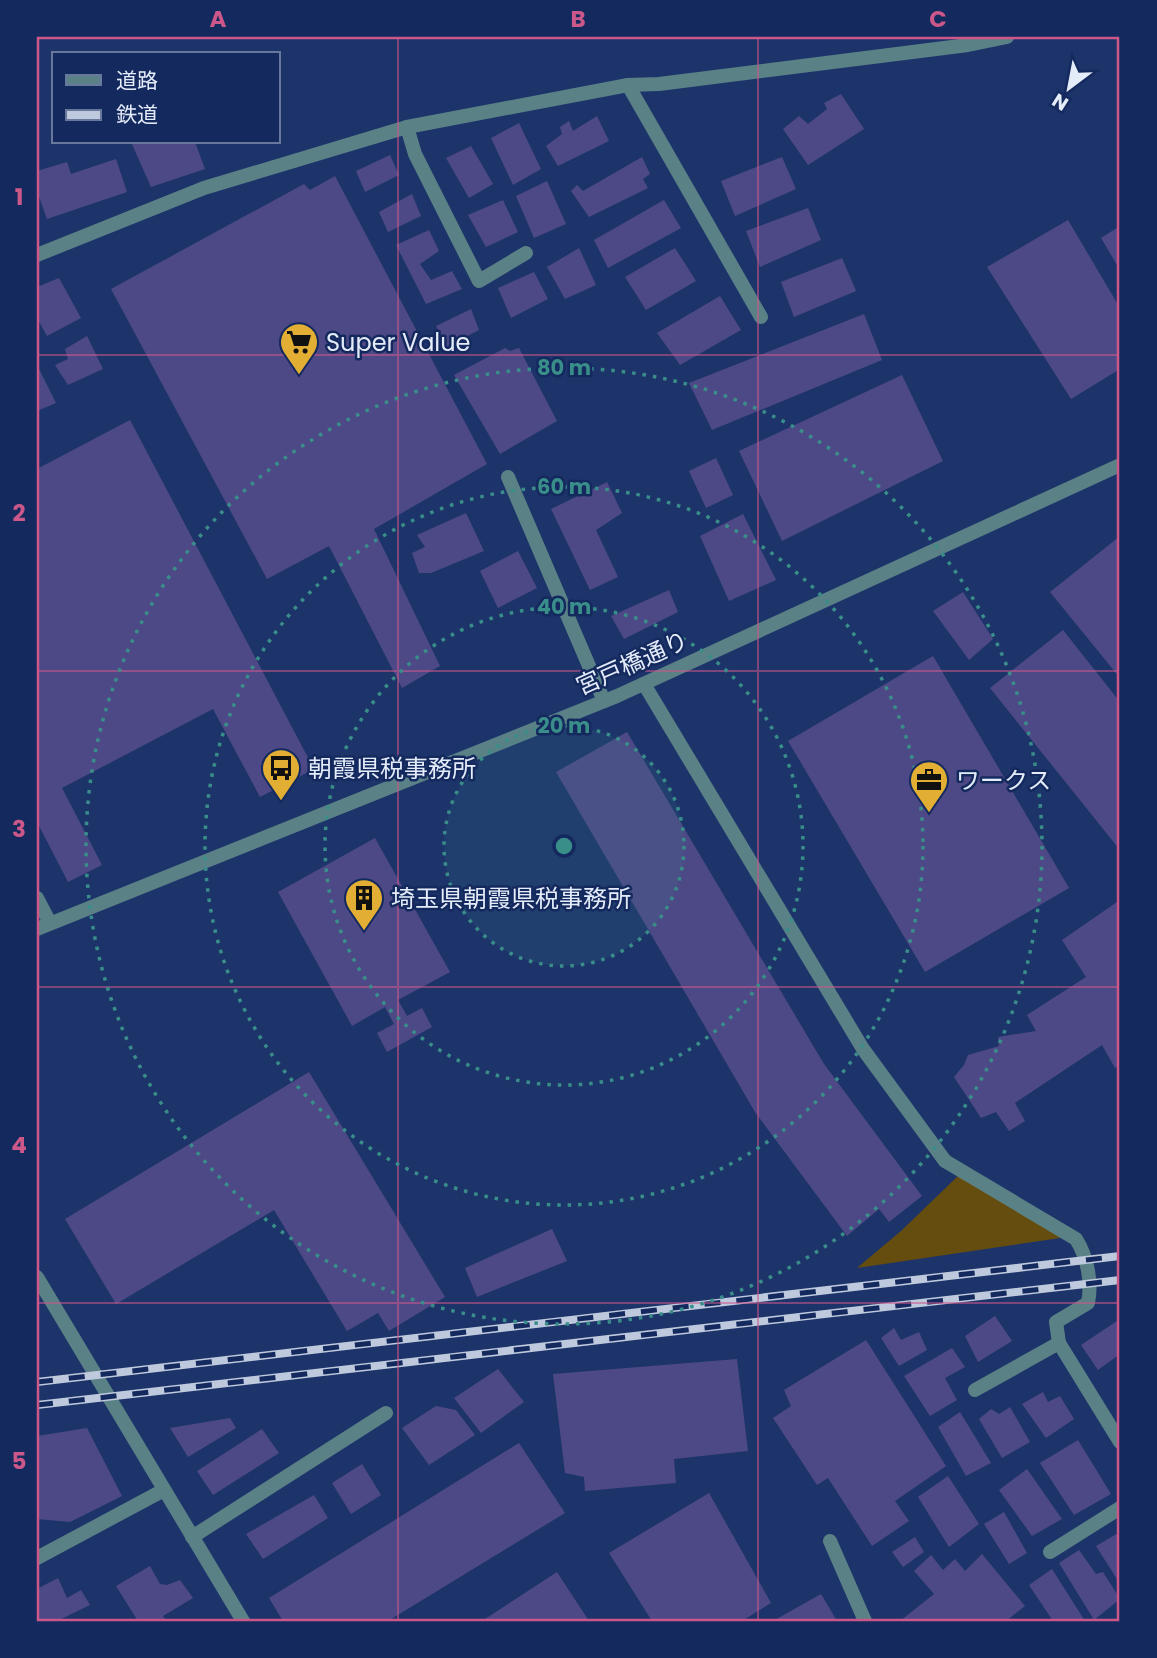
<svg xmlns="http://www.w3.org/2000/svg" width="1157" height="1658" font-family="Poppins,'Noto Sans JP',sans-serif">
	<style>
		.green { fill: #654c0f }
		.building { fill: #4d4986 }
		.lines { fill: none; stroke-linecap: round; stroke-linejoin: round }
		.service { stroke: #5a8186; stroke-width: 14 }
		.minor { stroke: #5a8186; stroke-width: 14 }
		.tertiary { stroke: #5a8186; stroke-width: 14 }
		.rail-casing { stroke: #bfc9dd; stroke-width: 8 }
		.rail { stroke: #14295e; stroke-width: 5; stroke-dasharray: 16; stroke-linecap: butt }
		.grid { fill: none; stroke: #cc588a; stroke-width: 2; stroke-opacity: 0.55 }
		.ring { fill: none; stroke: #3a8e8a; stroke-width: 3.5; stroke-dasharray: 3.5 7 }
		.labels { text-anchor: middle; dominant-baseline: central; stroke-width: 5; stroke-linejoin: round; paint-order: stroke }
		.poi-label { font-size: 24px; fill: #e5ecf9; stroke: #14295e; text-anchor: start }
		.street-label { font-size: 24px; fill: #e5ecf9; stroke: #14295e }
		.centre { fill: #3a8e8a; stroke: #14295e; stroke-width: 3.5 }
		.ring-label { font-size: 21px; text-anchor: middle; font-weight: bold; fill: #3a8e8a; stroke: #14295e; stroke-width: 5; stroke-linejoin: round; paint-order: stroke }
		.neatline { fill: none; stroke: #cc588a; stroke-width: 2.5 }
		.grid-label { font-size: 23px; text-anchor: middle; font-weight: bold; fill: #cc588a }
	</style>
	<rect width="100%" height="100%" fill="#1d346a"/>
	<path class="green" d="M959 1175 1067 1237 857 1268 901 1231Z"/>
	<path class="building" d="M841 94 864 129 808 165 783 129 799 116 808 124 827 109 824 103Z
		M597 116 609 141 558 166 546 146 562 134 560 127 569 121 573 131Z
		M519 123 541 169 513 185 491 138Z
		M131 142H195L205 169 151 187Z
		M471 146 493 184 469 198 446 158Z
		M390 155 399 175 365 192 356 171Z
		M642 157 650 174 643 179 648 188 589 217 571 191 577 185 583 191Z
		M782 157 796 189 735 216 721 181Z
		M116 159 127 192 47 219 37 191V171L67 162 71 174Z
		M335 176 487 464 374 529 440 666 402 688 329 546 267 579 111 289 304 184 310 190Z
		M547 181 566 224 534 238 516 196Z
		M412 194 421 216 388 232 379 212Z
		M503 200 518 232 486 247 468 215Z
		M664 200 681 228 608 268 594 240Z
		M808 208 821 240 760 267 746 231Z
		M1068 220 1120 308V369L1071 399 987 267Z
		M1120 226V270L1101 238Z
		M429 230 439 251 420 264 431 280 452 271 462 289 426 304 396 245Z
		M579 248 596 285 565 299 547 267Z
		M675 248 696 281 646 310 625 277Z
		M842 258 856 291 794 317 781 282Z
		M534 272 548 299 511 318 498 288Z
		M59 278 81 318 47 336 37 318V287Z
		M720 296 741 330 680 365 657 333Z
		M471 309 479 330 446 347 436 326Z
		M864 314 882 360 712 430 689 383Z
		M87 336 103 369 68 385 55 365 68 359 65 349Z
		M505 348 510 351 519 348 557 421 500 454 454 375Z
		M37 365 56 403 37 411Z
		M902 375 943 461 782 541 739 451Z
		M130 420 314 769 260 797 213 709 62 788 102 865 68 882 37 822V469Z
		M716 458 733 495 706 508 689 471Z
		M607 482 622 513 596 530 618 577 590 590 551 509Z
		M466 513 484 551 431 573H419L412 553 425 547 417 535Z
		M743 514 776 580 729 601 700 536Z
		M1120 536V678L1050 592Z
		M518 551 537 588 498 608 480 571Z
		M669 590 678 612 624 639 611 616Z
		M963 592 993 639 969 660 933 611Z
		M1063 630 1120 702V850L990 688Z
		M933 656 1069 888 925 972 788 741Z
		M627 732 824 1064 922 1196 889 1222 879 1209 847 1236 755 1112 556 772Z
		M375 838 450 972 398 1000 407 1016 422 1008 432 1027 387 1052 377 1033 394 1024 385 1007 352 1026 278 892Z
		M1117 902 1120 906V1065L1115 1068 1102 1045 1015 1103 1025 1121 1009 1131 996 1112 981 1118 954 1077 964 1065 968 1055 999 1046 998 1037 1036 1031 1027 1015 1086 977 1062 940Z
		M309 1072 445 1297 389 1331 378 1313 347 1331 274 1210 116 1304 65 1219Z
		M552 1229 567 1261 477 1297 465 1268Z
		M995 1316 1012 1341 978 1362 965 1336Z
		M1120 1319V1354L1098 1370 1081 1345Z
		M894 1328 901 1340 919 1332 927 1350 899 1366 881 1338Z
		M866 1340 946 1466 895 1501 909 1521 872 1546 828 1478 817 1485 773 1418 791 1406 784 1390Z
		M952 1348 965 1367 945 1378 957 1400 930 1416 904 1376Z
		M737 1359 748 1451 674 1459 676 1483 585 1491 584 1477 565 1473 553 1374Z
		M498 1369 524 1402 481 1433 454 1398Z
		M1043 1392 1048 1402 1060 1396 1074 1419 1046 1438 1022 1404Z
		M436 1406 456 1410 475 1435 429 1465 402 1428Z
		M1010 1407 1030 1442 1002 1458 979 1419 991 1409 999 1414Z
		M960 1412 991 1463 966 1476 938 1427Z
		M230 1418 236 1428 188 1457 170 1428Z
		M87 1428 122 1496 70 1522 37 1519V1436Z
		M262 1429 279 1453 213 1495 197 1471Z
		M1078 1440 1111 1494 1074 1515 1040 1463Z
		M519 1443 565 1513 388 1621H283L269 1598Z
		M362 1464 381 1495 351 1514 332 1483Z
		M1027 1469 1062 1519 1032 1536 999 1490Z
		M948 1476 979 1524 949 1547 918 1497Z
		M709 1493 771 1603 742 1621H652L609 1553Z
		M314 1495 328 1518 263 1559 246 1534Z
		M1004 1512 1027 1553 1009 1564 984 1524Z
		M1120 1532V1584L1096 1546Z
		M915 1537 924 1552 903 1567 892 1552Z
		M1079 1550 1096 1574 1103 1572 1120 1599 1094 1620 1059 1563Z
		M982 1554 1025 1606 1006 1621H900L934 1594 914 1571 931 1555 943 1570 955 1559 965 1571Z
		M150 1566 160 1584 167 1585 180 1580 193 1598 163 1616 166 1621H138L116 1586Z
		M1052 1569 1085 1621H1053L1029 1585Z
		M557 1572 589 1621H482Z
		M58 1578 67 1598 81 1590 90 1605 57 1621H37V1589Z
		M821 1594 837 1621H773Z"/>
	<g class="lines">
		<path class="service" d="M628 85 761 317
			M407 127 415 154 479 281 526 253
			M508 477 604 701
			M945 1161 1076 1239C1088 1258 1092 1283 1088 1303L1056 1322 1059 1343 1120 1442
			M975 1390 1059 1343
			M192 1537 386 1413
			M830 1541 865 1621
			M1050 1552 1120 1508
			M37 1558 164 1490"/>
		<path class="minor" d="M37 255 204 188 407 127 628 85 659 84 968 45 1007 37
			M644 684 863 1049 945 1161
			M37 898 50 923"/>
		<path class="tertiary" d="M37 929 617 696 1120 465
			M37 1277 243 1621"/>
		<defs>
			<path id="rail" d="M37 1382 1120 1256
				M37 1405 1120 1280"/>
		</defs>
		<use href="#rail" class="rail-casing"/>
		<use href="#rail" class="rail"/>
	</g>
	<path class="grid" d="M398 37V1621M758 37V1621M37 355H1120M37 671H1120M37 987H1120M37 1303H1120"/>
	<circle cx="564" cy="846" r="120" fill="#3a8e8a" fill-opacity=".12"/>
	<g class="ring">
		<circle cx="564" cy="846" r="120"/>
		<circle cx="564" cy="846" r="239"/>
		<circle cx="564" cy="846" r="359"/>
		<circle cx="564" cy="846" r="478"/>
	</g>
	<defs>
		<symbol id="supermarket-pin" viewBox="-11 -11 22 30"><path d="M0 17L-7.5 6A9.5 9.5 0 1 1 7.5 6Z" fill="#e2af34" stroke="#14295e"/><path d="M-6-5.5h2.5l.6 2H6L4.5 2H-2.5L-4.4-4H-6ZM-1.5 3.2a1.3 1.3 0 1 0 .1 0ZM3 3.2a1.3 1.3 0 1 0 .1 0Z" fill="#111"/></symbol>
		<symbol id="bus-pin" viewBox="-11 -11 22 30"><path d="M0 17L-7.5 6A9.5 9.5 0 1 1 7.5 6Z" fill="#e2af34" stroke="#14295e"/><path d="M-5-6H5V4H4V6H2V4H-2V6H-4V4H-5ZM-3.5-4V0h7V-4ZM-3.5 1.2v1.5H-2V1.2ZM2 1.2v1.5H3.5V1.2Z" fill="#111"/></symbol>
		<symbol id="office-pin" viewBox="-11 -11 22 30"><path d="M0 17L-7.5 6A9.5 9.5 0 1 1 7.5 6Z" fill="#e2af34" stroke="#14295e"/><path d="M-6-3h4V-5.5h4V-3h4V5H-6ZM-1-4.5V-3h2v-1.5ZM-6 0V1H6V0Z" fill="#111"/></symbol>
		<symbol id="building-pin" viewBox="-11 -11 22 30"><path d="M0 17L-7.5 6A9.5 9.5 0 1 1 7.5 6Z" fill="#e2af34" stroke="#14295e"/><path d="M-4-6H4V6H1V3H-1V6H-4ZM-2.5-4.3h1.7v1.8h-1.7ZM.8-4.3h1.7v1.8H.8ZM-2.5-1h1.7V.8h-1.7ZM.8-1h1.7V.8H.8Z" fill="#111"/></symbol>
	</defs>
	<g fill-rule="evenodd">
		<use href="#supermarket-pin" x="277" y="320" width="44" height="60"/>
		<use href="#bus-pin" x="259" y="746" width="44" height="60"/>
		<use href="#office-pin" x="907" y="758" width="44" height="60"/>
		<use href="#building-pin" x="342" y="876" width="44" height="60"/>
	</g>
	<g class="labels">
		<g class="poi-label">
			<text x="326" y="342">Super Value</text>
			<text x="308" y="768">朝霞県税事務所</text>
			<text x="956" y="780">ワークス</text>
			<text x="391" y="898">埼玉県朝霞県税事務所</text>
		</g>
		<g class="street-label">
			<text transform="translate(632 663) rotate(-24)">宮戸橋通り</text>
		</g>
	</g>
	<circle cx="564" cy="846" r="10" class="centre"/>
	<g class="ring-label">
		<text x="564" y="375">80 m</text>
		<text x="564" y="494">60 m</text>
		<text x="564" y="614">40 m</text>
		<text x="564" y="733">20 m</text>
	</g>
	<rect width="1157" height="1658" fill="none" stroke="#14295e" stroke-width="77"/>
	<rect x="52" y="52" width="228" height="91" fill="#14295e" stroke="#68779c" stroke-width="2"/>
	<rect x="66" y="75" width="35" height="10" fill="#5a8186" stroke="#68779c" stroke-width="2"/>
	<text x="116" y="88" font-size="21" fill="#e5ecf9">道路</text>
	<rect x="66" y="110" width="35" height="10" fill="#bfc9dd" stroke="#68779c" stroke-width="2"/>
	<text x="116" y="122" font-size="21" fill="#e5ecf9">鉄道</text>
	<g transform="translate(1069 88) rotate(212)" stroke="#14295e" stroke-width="5" paint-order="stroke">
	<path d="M0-5L12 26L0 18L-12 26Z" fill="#e5ecf9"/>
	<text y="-10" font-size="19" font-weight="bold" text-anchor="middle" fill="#e5ecf9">N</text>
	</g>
	<rect x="38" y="38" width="1080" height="1582" class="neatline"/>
	<g class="grid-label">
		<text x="218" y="27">A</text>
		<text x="578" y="27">B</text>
		<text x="938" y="27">C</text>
		<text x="19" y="205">1</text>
		<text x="19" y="521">2</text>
		<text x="19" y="837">3</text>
		<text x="19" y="1153">4</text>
		<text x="19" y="1469">5</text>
	</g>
</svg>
